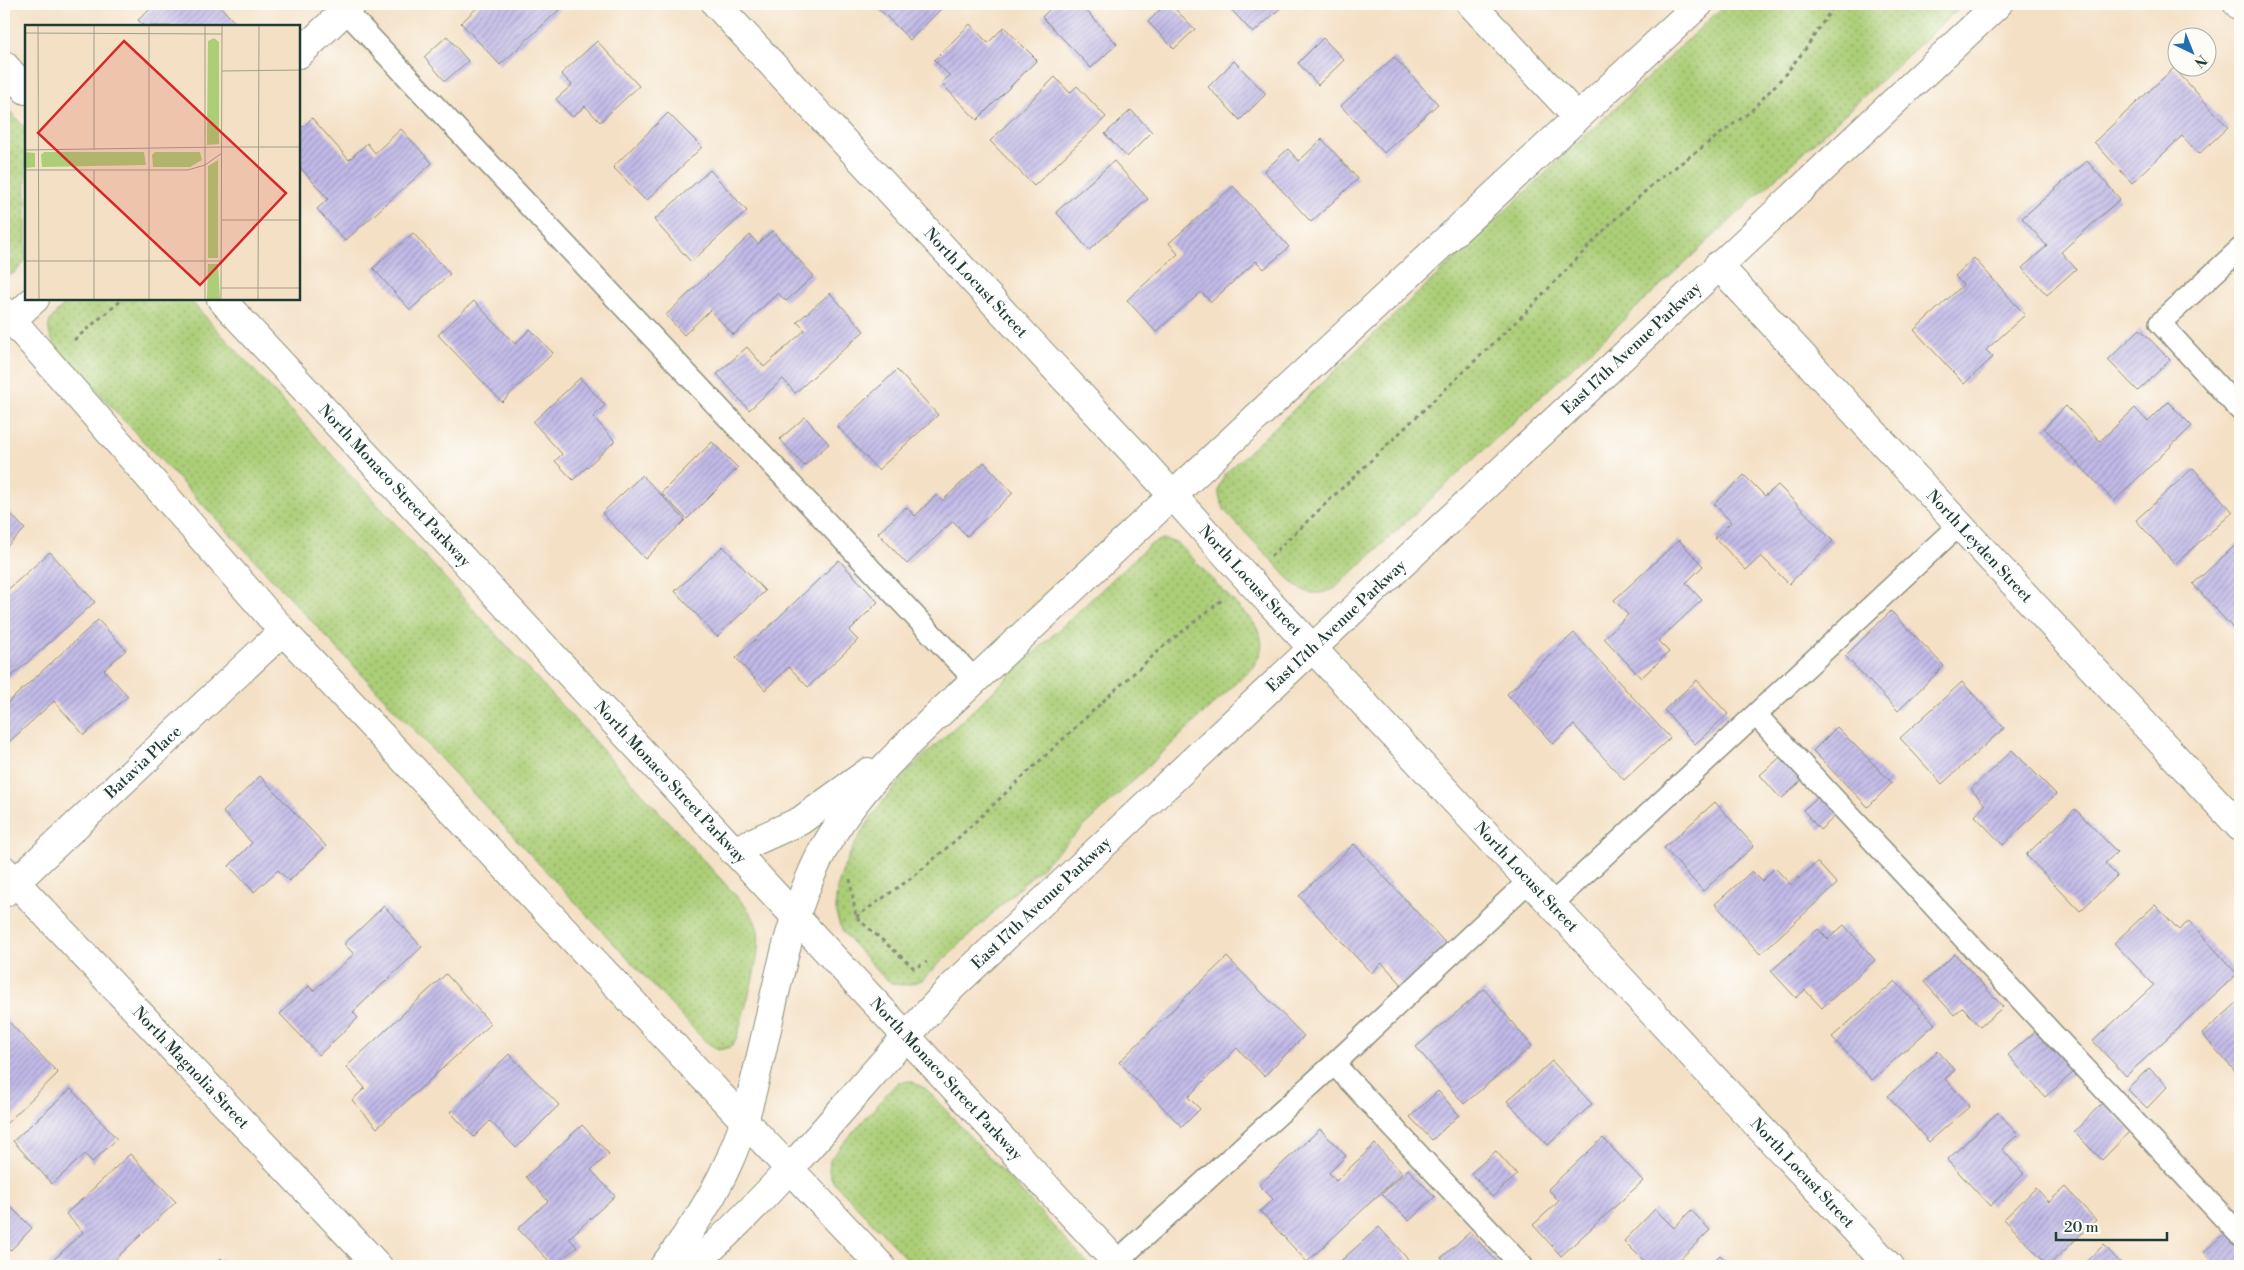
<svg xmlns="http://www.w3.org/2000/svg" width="2244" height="1270" font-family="'Libre Bodoni',serif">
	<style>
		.park { fill: url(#park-dots); stroke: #658656 }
		.building { fill: url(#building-hatch) }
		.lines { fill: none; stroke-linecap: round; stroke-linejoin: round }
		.lane-casing { stroke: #8a8e7c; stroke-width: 24 }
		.street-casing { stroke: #8a8e7c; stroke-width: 30 }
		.secondary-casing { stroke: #8a8e7c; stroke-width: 30 }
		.path { stroke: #8a8e7c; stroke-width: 3; stroke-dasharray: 4 4; stroke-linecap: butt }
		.lane { stroke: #fff; stroke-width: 21 }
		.street { stroke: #fff; stroke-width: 28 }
		.secondary { stroke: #fff; stroke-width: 28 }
		.labels { text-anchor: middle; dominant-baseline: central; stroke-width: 4.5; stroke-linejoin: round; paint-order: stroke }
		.street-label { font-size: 16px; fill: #1f3d34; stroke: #fdfcf7 }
		.inset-road { fill: none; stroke: #9f9f8b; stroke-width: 1 }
		.view { fill: #d62828; fill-opacity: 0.15; stroke: #d62828; stroke-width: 2.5 }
		.inset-edge { fill: none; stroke: #1f3d34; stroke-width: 2.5 }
	</style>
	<defs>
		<pattern id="park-dots" width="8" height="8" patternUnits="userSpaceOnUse" patternTransform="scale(1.25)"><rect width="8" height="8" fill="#abce77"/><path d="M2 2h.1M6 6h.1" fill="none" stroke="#8ba862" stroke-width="1.8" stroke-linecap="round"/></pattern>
		<pattern id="building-hatch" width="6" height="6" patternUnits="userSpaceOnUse" patternTransform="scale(1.25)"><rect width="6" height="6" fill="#c2bae8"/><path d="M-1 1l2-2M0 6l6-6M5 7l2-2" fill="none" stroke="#9d98bd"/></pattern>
	</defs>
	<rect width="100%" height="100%" fill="#fdfcf7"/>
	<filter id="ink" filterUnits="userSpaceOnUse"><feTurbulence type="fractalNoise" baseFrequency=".02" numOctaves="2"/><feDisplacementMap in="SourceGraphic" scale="10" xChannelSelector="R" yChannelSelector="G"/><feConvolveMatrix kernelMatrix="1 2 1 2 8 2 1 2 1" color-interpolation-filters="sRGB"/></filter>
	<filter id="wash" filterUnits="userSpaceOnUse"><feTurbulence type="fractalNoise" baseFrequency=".0096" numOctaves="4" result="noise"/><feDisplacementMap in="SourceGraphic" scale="20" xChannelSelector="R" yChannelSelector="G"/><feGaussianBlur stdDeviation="1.12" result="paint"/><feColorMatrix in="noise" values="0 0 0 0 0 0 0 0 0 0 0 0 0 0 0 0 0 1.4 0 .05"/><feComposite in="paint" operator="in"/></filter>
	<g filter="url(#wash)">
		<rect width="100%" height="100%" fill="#f4e0c5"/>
		<path class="park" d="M1726 4H1963L1334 589C1318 595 1310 595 1296 586L1225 511C1217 494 1216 489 1226 473Z
			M4 105 26 129V261L13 274 4 276Z
			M71 299H189L740 900C747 908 754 917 757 927 765 948 743 1013 737 1037L731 1047 718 1050 705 1041 57 349C40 321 51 319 71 299Z
			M1163 539 1178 543 1254 623C1265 642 1264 648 1253 667L922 980C897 990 890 985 873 966 864 955 851 944 843 931 814 885 880 803 909 770L1149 545Z
			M911 1081 926 1089 1090 1266H913L833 1181 829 1171 830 1159 889 1091 898 1082Z"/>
		<g id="blocks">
			<path class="building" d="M156 4H218L238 26H144L138 20Z
				M481 4H560L563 6 500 65 461 23Z
				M874 4H940L943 7 910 40Z
				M1055 4H1080L1117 44 1091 68 1042 17Z
				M1166 4H1170L1195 29 1174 49 1148 22Z
				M1226 4H1285L1253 33Z
				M970 24 988 43 1004 27 1037 60 977 120 941 83 950 76 934 60Z
				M447 36 468 61 445 81 424 57Z
				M1323 38 1344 60 1318 85 1298 63Z
				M597 41 639 86 600 122 585 106 572 117 556 99 572 85 561 74Z
				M1394 57 1438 104 1384 153 1341 106Z
				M1234 61 1266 94 1240 120 1208 87Z
				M2174 68 2228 127 2199 154 2182 136 2132 183 2094 142Z
				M1055 77 1070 93 1077 86 1106 117 1034 186 990 141Z
				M1131 110 1152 132 1127 157 1105 134Z
				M668 113 702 147 646 201 613 167Z
				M312 118 349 160 367 143 375 153 401 129 432 163 345 241 317 209 328 199 299 166V131Z
				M1322 139 1358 179 1311 222 1264 171 1288 149 1299 161Z
				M1114 161 1148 199 1089 250 1056 212Z
				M2087 161 2120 199 2061 252 2076 269 2047 295 2022 268 2047 246 2022 218Z
				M710 170 747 211 691 262 654 220Z
				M1233 186 1289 247 1264 269 1256 261 1211 302 1201 292 1156 332 1127 300 1178 254 1169 243Z
				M772 231 814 276 786 301 778 293 734 335 710 310 684 335 666 315 750 235 758 244Z
				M413 233 450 274 410 310 373 268Z
				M1974 258 2025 315 1986 350 1993 357 1964 384 1914 330 1963 285 1955 276Z
				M830 293 864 331 795 393 783 379 749 410 717 374 747 347 764 367 805 330 797 322Z
				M474 301 515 344 530 329 553 353 502 402 438 335Z
				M2140 329 2170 360 2138 391 2108 360Z
				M897 370 938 415 878 470 837 426Z
				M580 378 605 405 593 417 615 441 573 480 555 461 562 454 533 422Z
				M2168 402 2192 426 2114 501 2044 428 2066 406 2100 441 2135 408 2148 422Z
				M805 417 829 444 804 466 780 439Z
				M712 442 738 468 687 519 661 493Z
				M984 462 1013 493 967 536 953 521 907 564 878 533 906 507 915 516 936 495 942 501Z
				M2193 468 2233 512 2175 564 2136 520Z
				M642 475 685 520 645 559 602 513Z
				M1744 475 1765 496 1778 485 1833 541 1789 584 1761 556 1746 570 1715 538 1731 522 1714 504Z
				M4 507 25 529 4 549Z
				M1679 540 1703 566 1686 583 1702 600 1658 641 1669 652 1641 678 1604 638 1628 615 1614 600Z
				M2240 541V636L2193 584Z
				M723 546 765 591 717 637 675 591Z
				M50 552 95 602 4 683V593Z
				M839 560 878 602 849 631 858 640 808 687 789 667 765 690 736 658Z
				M1891 611 1944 666 1898 711 1845 656Z
				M98 620 126 650 104 670 128 696 84 735 54 701 8 743 4 738V706Z
				M1574 633 1670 738 1624 780 1574 725 1553 744 1507 694Z
				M1697 680 1728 714 1695 744 1664 710Z
				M1962 682 2004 728 1942 784 1900 738Z
				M1837 727 1892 783 1868 807 1813 751Z
				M2012 750 2056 794 2003 845 1975 816 1985 805 1971 789Z
				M1784 754 1806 777 1781 799 1760 775Z
				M260 776 326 846 289 881 278 870 254 892 229 866 252 843 223 812Z
				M1822 793 1839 813 1820 830 1803 810Z
				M1715 802 1754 846 1703 891 1664 848Z
				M2075 809 2117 852 2105 863 2117 876 2080 911 2026 855Z
				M1354 844 1451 949 1407 990 1382 963 1371 973 1299 896Z
				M1817 862 1837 884 1760 954 1715 904 1752 871 1762 881 1775 868 1791 885Z
				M2155 905 2179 930 2189 921 2237 974 2126 1076 2093 1041 2154 985 2114 943Z
				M384 906 422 947 353 1012 358 1018 319 1055 280 1014 309 986 313 991 354 954 344 944Z
				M1844 925 1875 960 1822 1008 1805 990 1796 998 1771 971 1818 929 1828 939Z
				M1955 954 2003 1007 1980 1027 1963 1007 1954 1015 1924 982Z
				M1227 957 1304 1036 1264 1076 1237 1048 1188 1097 1200 1109 1182 1127 1119 1062Z
				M446 974 491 1024 377 1128 352 1100 365 1088 346 1067Z
				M1895 981 1935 1024 1872 1080 1832 1037Z
				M1484 989 1532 1046 1464 1104 1416 1047Z
				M2238 1002 2240 1004V1077L2202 1034Z
				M4 1017 58 1073 4 1126Z
				M2042 1026 2079 1068 2045 1097 2008 1055Z
				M1938 1051 1955 1070 1945 1079 1970 1106 1929 1142 1888 1096Z
				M509 1054 559 1105 516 1148 490 1121 474 1137 450 1112Z
				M1552 1061 1592 1104 1548 1145 1507 1101Z
				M2149 1068 2168 1086 2147 1108 2127 1089Z
				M71 1089 117 1139 92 1162 85 1154 52 1184 13 1141Z
				M1438 1091 1459 1115 1432 1140 1410 1117Z
				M2103 1102 2131 1130 2102 1160 2074 1132Z
				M1998 1112 2018 1134 2002 1149 2024 1174 1990 1206 1947 1160Z
				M582 1125 609 1154 591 1170 615 1196 569 1238 577 1247 554 1266 518 1229 548 1201 526 1177Z
				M1320 1129 1346 1156 1329 1173 1336 1181 1375 1144 1402 1173 1307 1262 1260 1211 1273 1199 1259 1185Z
				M1603 1138 1643 1181 1561 1256 1533 1225 1559 1201 1548 1189Z
				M1496 1151 1517 1175 1492 1197 1471 1173Z
				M130 1154 176 1202 108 1266H47L83 1232 66 1214Z
				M1408 1169 1435 1197 1409 1221 1382 1194Z
				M2065 1187 2096 1220 2048 1266 2004 1219 2036 1188 2049 1202Z
				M4 1200 32 1228 10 1251 4 1245Z
				M1655 1209 1674 1228 1691 1210 1710 1230 1673 1266H1649L1624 1241Z
				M1379 1227 1414 1266H1335Z
				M2228 1230 2240 1244V1266H2216L2204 1252Z
				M1470 1232 1501 1266H1448L1441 1258Z
				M2104 1245 2123 1266H2081Z
				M1720 1255 1731 1266H1709Z
				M221 1258 229 1266H212Z"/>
		</g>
	</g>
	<g filter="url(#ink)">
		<use href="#blocks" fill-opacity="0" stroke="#8a8e7c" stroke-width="1"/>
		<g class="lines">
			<defs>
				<path id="lane" d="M339 4 975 680
					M2240 249 2160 323 2240 410
					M1756 715 2240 1235
					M1552 904 1960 524
					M1334 1064 1522 1266
					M1116 1262 1334 1064 1530 880"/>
				<g id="street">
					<path id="s1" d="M716 4 1137 456 1248 579 1889 1266"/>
					<path d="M1471 4 1577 117"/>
					<path d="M299 54 352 4"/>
					<path id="s2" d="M1718 265 2240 827"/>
					<path d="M12 320 35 299"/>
					<path id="s3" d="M4 870 378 1266"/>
					<path id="s4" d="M4 893 283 631"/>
				</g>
				<g id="secondary">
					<path d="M2238 4 2240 6"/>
					<path d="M4 65 26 90"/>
					<path id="s5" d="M221 299 1120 1266"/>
					<path d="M4 311 283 631 881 1266"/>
					<path d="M733 851 800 821 868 772"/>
					<path d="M664 1266C698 1222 728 1175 744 1121 771 1032 779 935 822 852 859 784 919 733 975 680L1699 4"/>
					<path id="s6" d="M692 1266C788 1182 863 1079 952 987L1998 4"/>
				</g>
			</defs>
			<use href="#lane" class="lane-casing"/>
			<use href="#street" class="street-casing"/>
			<use href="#secondary" class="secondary-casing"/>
			<path class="path" d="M74 340 123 299
				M1271 556 1525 313 1611 223 1654 183 1750 112 1782 78 1804 51 1835 4
				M850 879 856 917 914 968 927 962
				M856 917 914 876 957 839 1115 690 1164 646 1222 600"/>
			<use href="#lane" class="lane"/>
			<use href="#street" class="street"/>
			<use href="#secondary" class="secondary"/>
		</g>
	</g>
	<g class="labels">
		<g class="street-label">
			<text stroke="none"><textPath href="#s1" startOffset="381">North Locust Street</textPath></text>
			<text stroke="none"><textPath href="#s6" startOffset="1314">East 17th Avenue Parkway</textPath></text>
			<text stroke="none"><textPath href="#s5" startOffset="255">North Monaco Street Parkway</textPath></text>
			<text stroke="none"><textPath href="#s2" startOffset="384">North Leyden Street</textPath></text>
			<text stroke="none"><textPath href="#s1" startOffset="786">North Locust Street</textPath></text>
			<text stroke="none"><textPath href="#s6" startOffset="909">East 17th Avenue Parkway</textPath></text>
			<text stroke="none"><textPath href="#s4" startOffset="191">Batavia Place</textPath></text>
			<text stroke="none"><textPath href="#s5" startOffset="660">North Monaco Street Parkway</textPath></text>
			<text stroke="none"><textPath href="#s1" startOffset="1191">North Locust Street</textPath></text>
			<text stroke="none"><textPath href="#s6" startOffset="504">East 17th Avenue Parkway</textPath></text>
			<text stroke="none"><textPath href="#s3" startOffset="272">North Magnolia Street</textPath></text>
			<text stroke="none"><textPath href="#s5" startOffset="1065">North Monaco Street Parkway</textPath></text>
			<text stroke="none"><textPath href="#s1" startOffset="1596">North Locust Street</textPath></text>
		</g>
	</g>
	<g transform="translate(25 25)">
		<rect width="275" height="275" fill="#f4e0c5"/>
		<path d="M189 13 194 17V119L182 120 183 16ZM0 127 10 128V142L0 143ZM19 127H119L121 140 17 142 16 130ZM130 127H175L177 135 165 142H128L127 130ZM193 135V233H183V141ZM183 239H193L195 275H182Z" fill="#abce77"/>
		<path class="inset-road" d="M13 0 14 275M0 8 197 9M197 46 275 45M197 122H275M0 125 197 122M69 125V0M0 145H163L180 140 197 128M197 195H275M0 236H196M196 263H275M69 275V145M124 275V0M180 275V0M196 275 197 0M233 275 234 0"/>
		<path class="view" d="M99 16 261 168 175 260 13 108Z"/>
		<rect width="275" height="275" class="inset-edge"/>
	</g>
	<rect width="2244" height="1270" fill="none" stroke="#fdfcf7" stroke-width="20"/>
	<g transform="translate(2192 52) rotate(137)"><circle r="24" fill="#fdfcf7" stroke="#a4b0a9"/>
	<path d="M0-4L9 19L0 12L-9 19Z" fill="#1f6fb2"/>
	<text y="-8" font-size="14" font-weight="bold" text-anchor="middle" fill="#1f3d34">N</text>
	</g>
	<path d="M2056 1232v8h111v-8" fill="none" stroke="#1f3d34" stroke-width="2.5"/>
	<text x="2064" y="1232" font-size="15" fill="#1f3d34" stroke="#fdfcf7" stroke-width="4" paint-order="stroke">20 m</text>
</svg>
